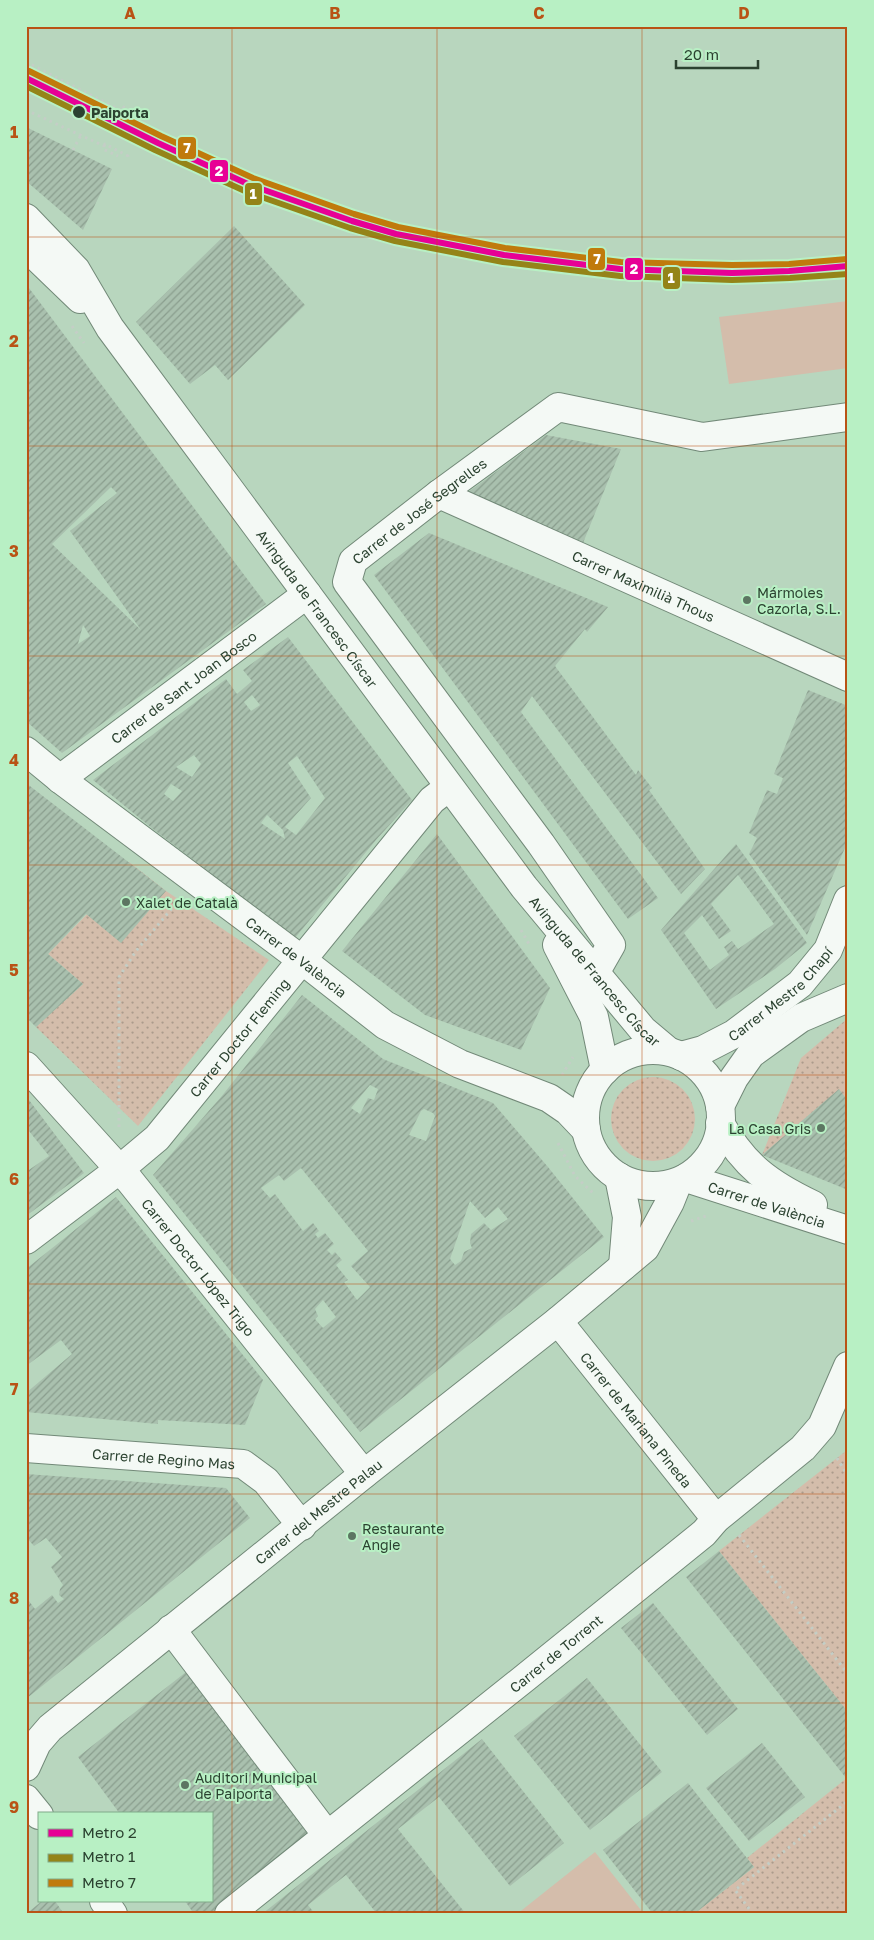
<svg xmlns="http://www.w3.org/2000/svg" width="874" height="1940" font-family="'Golos Text',sans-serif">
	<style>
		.green { fill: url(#green-dots) }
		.pitch { fill: #d4bdab }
		.building { fill: url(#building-hatch); fill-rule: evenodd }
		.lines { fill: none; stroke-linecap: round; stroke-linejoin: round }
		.minor-casing { stroke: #728978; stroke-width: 30 }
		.path { stroke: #c4cec6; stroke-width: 3; stroke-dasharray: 2.5 4; stroke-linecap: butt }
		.minor { stroke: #f4f9f5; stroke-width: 28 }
		.metro-1-casing { stroke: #b8f0c4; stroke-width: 10 }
		.metro-2-casing { stroke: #b8f0c4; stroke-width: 10 }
		.metro-3-casing { stroke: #b8f0c4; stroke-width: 10 }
		.metro-1 { stroke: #e70095; stroke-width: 6 }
		.metro-2 { stroke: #948418; stroke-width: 6 }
		.metro-3 { stroke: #c07a0c; stroke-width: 6 }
		.grid { fill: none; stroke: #b95315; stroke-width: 1; stroke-opacity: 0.55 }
		.stop-dot { fill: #2b4230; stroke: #b8f0c4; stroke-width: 2 }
		.poi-dot { fill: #5c7662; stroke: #b8f0c4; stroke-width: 2 }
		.labels { text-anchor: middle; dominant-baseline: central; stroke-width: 4; stroke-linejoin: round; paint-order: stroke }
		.stop-label { font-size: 14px; font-weight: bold; fill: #2b4230; stroke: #b8f0c4; text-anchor: start }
		.street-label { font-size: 14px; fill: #2b4230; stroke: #b8f0c4 }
		.poi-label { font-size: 14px; fill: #2b4230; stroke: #b8f0c4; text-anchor: start }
		.line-badge { stroke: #b8f0c4; stroke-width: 2 }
		.badge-label { font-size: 14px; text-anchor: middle; font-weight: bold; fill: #fff }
		.neatline { fill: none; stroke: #b95315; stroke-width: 2 }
		.grid-label { font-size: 16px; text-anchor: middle; font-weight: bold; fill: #b95315 }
	</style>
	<defs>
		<pattern id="green-dots" width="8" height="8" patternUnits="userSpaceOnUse" patternTransform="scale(1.25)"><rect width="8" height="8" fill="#d4bdab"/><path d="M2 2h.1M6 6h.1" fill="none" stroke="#ac9b8c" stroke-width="1.8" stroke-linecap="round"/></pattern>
		<pattern id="building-hatch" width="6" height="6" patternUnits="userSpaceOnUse" patternTransform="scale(1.25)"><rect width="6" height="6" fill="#a9c0ae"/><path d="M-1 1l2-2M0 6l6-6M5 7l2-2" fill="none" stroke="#8a9e8e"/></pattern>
	</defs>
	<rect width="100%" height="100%" fill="#b8d6be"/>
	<path class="green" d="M129 862 166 891 269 960 138 1126 36 1027 83 984 48 954 87 914Z
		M848 1018V1101L839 1090 762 1155 801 1058Z
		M611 1119a42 42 0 1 1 84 0a42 42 0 1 1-84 0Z
		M848 1446V1712L719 1551 837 1458 846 1451Z
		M848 1777V1914H694L754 1867 747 1858Z"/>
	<path class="pitch" d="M848 301V368L729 384 719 317Z
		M595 1852 644 1914H517Z"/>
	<path class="building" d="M26 127 112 169 83 230 26 181Z
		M234 226 305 305 228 380 215 365 190 384 136 322Z
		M26 284 266 604 62 753 26 721ZM111 487 117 493 70 531 141 630 52 544ZM83 625 90 636 78 644Z
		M546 435 621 449 581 548 463 496Z
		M429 533 608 607 587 632 585 629 555 666 636 775 638 770 652 788 649 790 705 869 681 894 532 696 521 712 658 898 628 919 374 575Z
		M288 637 412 800 376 840 295 938 153 829 93 780 226 679 237 694 252 681 243 670ZM252 695 260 705 251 711 244 702ZM194 755 201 764 192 777 176 767ZM297 756 325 798 296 835 285 827 311 798 288 763ZM171 784 182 791 173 801 164 794ZM267 815 283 830 285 839 261 823Z
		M808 690 848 706V841L807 935 749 854 757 838 749 833 767 790 777 794 783 778 774 774Z
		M26 783 166 891 121 943 86 914 48 954 83 984 36 1027 26 1017Z
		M437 834 550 988 521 1050 425 1015 342 951Z
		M736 844 807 943 775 969 716 1009 661 930ZM738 875 774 924 738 949 732 941 724 947 729 955 710 970 684 933 702 915 719 939 731 931 711 904Z
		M302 995 383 1059 493 1103 548 1167 604 1237 360 1432 153 1175 221 1097ZM370 1085 378 1089 374 1100 368 1098 360 1114 351 1108ZM424 1109 433 1113 435 1116 426 1141 409 1135 421 1111ZM301 1168 368 1251 351 1266 370 1287 357 1300 344 1282 348 1280 336 1265 342 1260 335 1252 332 1255 327 1250 334 1244 325 1233 318 1238 315 1234 319 1231 313 1223 303 1231 275 1194 270 1198 261 1188 279 1175 284 1181ZM470 1201 485 1218 498 1207 508 1219 491 1230 484 1223 471 1234 470 1243 472 1248 464 1252 461 1261 455 1265 450 1259ZM323 1300 336 1317 323 1328 315 1319 318 1316 315 1309Z
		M839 1089 848 1101V1190L762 1155Z
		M26 1096 84 1173 26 1216V1172L49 1156 29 1131 26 1133Z
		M116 1197 263 1380 245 1425 158 1420V1424L26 1412V1393L72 1354 61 1340 26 1366V1269Z
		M26 1474 226 1488 250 1518 26 1699V1597L35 1609 52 1595 58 1603 64 1599 59 1595 60 1589 63 1585 51 1567 62 1557 46 1538 34 1546 26 1537Z
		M719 1551 848 1712 846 1778 686 1577Z
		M653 1603 738 1709 707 1735 621 1628Z
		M186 1672 313 1841 220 1914H194L185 1901H211V1814H120L78 1757Z
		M587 1678 662 1772 590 1830 514 1736Z
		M482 1739 564 1843 510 1886 439 1797 398 1829 466 1914H377L346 1875 308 1905 315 1914H262Z
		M762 1743 805 1797 749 1841 706 1788Z
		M688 1783 754 1867 694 1914H653L603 1850Z
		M42 1901H55L64 1914H26Z"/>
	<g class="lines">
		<defs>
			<g id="minor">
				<path id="s1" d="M26 218 76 270 110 328 524 887 643 1030 668 1051"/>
				<path d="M26 247 80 299"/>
				<path id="s2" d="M439 494 848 677"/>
				<path id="s3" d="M26 751 60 779 302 960 385 1025 460 1064 549 1098 568 1111 586 1130"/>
				<path id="s4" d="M60 779 307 594"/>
				<path d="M557 945 594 1017 605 1070"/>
				<path id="s5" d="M595 973 611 945 541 844 347 582 353 561 439 494 558 407 702 437 848 417"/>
				<circle cx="653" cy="1118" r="68"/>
				<path id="s6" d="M681 1056 703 1050 734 1034 800 984 828 950 848 900"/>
				<path id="s7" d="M26 1066 130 1181 364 1474"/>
				<path d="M720 1106 734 1078 751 1054 801 1018 848 998"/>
				<path d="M720 1123C744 1166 769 1184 813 1205"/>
				<path d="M619 1177 627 1217 623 1266"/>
				<path id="s8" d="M686 1178 848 1230"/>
				<path id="s9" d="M26 1240 120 1169 157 1138 432 800 449 787"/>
				<path id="s10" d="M558 1321 716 1519"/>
				<path id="s11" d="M26 1448 243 1464 266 1481 302 1526"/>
				<path d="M171 1629 327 1835"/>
				<path id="s12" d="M26 1767 37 1743 50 1728 364 1474 558 1321 645 1248 670 1202 678 1182"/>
				<path d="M26 1799 39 1815"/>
				<path d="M104 1901 113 1914"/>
				<path id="s13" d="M229 1914 526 1677 704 1533 716 1519 803 1448 822 1426 848 1366"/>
			</g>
		</defs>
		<use href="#minor" class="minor-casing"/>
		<path class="path" d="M26 62 122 111 124 107 139 115
			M26 110 104 146 103 149 118 156
			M122 111 121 113 144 123 146 118
			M104 146 105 144 128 156 126 159
			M73 150 81 135
			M72 326 84 343
			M521 930 529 944
			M562 1075 573 1057
			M119 1127V977L136 951 178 901
			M558 1143 575 1176 594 1194
			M691 1221 709 1215
			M837 1458 848 1476
			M739 1535 848 1674
			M753 1914 735 1890 848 1801"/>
		<use href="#minor" class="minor"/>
		<defs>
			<path id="metro-1" d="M26 78 158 143 250 185 352 221 396 234 504 255 620 269 732 273 789 271 848 266"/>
			<path id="metro-2" d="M26 86 155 150 247 192 350 228 395 241 503 262 620 276 732 280 790 278 848 274"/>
			<path id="metro-3" d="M29 71 161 136 253 178 354 214 398 227 505 248 621 262 732 265 789 264 847 259"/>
		</defs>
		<use href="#metro-1" class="metro-1-casing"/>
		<use href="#metro-2" class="metro-2-casing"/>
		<use href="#metro-3" class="metro-3-casing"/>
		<use href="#metro-1" class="metro-1"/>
		<use href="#metro-2" class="metro-2"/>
		<use href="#metro-3" class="metro-3"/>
	</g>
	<path class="grid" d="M232 26V1914M437 26V1914M642 26V1914M26 237H848M26 446H848M26 656H848M26 865H848M26 1075H848M26 1284H848M26 1494H848M26 1703H848"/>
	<circle class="stop-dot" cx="79" cy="112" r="7"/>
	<g class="poi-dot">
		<circle cx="747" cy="600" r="5"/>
		<circle cx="126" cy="902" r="5"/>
		<circle cx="821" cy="1128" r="5"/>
		<circle cx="352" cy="1536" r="5"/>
		<circle cx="185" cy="1785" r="5"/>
	</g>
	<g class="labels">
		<g class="stop-label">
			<text x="91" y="112">Paiporta</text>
		</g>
		<g class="street-label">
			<text stroke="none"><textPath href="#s5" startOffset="586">Carrer de José Segrelles</textPath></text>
			<text stroke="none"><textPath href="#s2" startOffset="224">Carrer Maximilià Thous</textPath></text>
			<text stroke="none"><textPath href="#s1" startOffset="488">Avinguda de Francesc Císcar</textPath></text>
			<text stroke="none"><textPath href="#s4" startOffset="154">Carrer de Sant Joan Bosco</textPath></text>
			<text stroke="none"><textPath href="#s3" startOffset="340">Carrer de València</textPath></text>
			<text stroke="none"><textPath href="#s1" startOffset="945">Avinguda de Francesc Císcar</textPath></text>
			<text stroke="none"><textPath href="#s6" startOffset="119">Carrer Mestre Chapí</textPath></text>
			<text stroke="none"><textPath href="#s9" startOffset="296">Carrer Doctor Fleming</textPath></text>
			<text stroke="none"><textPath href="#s8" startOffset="85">Carrer de València</textPath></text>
			<text stroke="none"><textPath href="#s7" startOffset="265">Carrer Doctor López Trigo</textPath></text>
			<text stroke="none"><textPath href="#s10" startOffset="126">Carrer de Mariana Pineda</textPath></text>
			<text stroke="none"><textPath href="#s11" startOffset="138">Carrer de Regino Mas</textPath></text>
			<text stroke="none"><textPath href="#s12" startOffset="391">Carrer del Mestre Palau</textPath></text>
			<text stroke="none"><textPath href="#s13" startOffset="418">Carrer de Torrent</textPath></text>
		</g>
		<g class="poi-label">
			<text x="757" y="592">Mármoles<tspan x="757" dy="16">Cazorla, S.L.</tspan></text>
			<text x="136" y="902">Xalet de Català</text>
			<text x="811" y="1128" text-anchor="end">La Casa Gris</text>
			<text x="362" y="1528">Restaurante<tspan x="362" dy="16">Angie</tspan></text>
			<text x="195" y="1777">Auditori Municipal<tspan x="195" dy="16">de Paiporta</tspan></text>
		</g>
	</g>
	<g class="line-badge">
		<rect x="177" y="136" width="20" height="24" rx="5" fill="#c07a0c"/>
		<rect x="209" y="159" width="20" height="24" rx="5" fill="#e70095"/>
		<rect x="244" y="182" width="19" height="24" rx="5" fill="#948418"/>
		<rect x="587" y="247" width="19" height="24" rx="5" fill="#c07a0c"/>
		<rect x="624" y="257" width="20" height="24" rx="5" fill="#e70095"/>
		<rect x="662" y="266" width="19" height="24" rx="5" fill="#948418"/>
	</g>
	<g class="badge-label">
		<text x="187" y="153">7</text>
		<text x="219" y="176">2</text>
		<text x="253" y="199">1</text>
		<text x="597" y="264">7</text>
		<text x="634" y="274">2</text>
		<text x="671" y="283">1</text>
	</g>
	<rect width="874" height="1940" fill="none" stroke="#b8f0c4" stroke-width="55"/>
	<rect x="38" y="1812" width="175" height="90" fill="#b8f0c4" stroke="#80aa89"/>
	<rect x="48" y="1829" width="25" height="8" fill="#e70095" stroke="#80aa89"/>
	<text x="82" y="1838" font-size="15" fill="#2b4230">Metro 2</text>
	<rect x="48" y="1854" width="25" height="8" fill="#948418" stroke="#80aa89"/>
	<text x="82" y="1862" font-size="15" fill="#2b4230">Metro 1</text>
	<rect x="48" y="1879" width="25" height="8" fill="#c07a0c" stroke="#80aa89"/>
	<text x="82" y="1888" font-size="15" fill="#2b4230">Metro 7</text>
	<path d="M676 60v8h82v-8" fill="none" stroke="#2b4230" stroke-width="2.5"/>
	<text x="684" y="60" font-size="15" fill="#2b4230" stroke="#b8f0c4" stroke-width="4" paint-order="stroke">20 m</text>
	<rect x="28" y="28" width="818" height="1884" class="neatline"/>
	<g class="grid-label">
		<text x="130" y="19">A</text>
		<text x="335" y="19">B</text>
		<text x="539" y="19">C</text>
		<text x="744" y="19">D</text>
		<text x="14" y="138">1</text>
		<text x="14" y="347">2</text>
		<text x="14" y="557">3</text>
		<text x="14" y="766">4</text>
		<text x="14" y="976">5</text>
		<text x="14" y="1185">6</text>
		<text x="14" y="1395">7</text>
		<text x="14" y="1604">8</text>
		<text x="14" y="1813">9</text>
	</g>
</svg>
